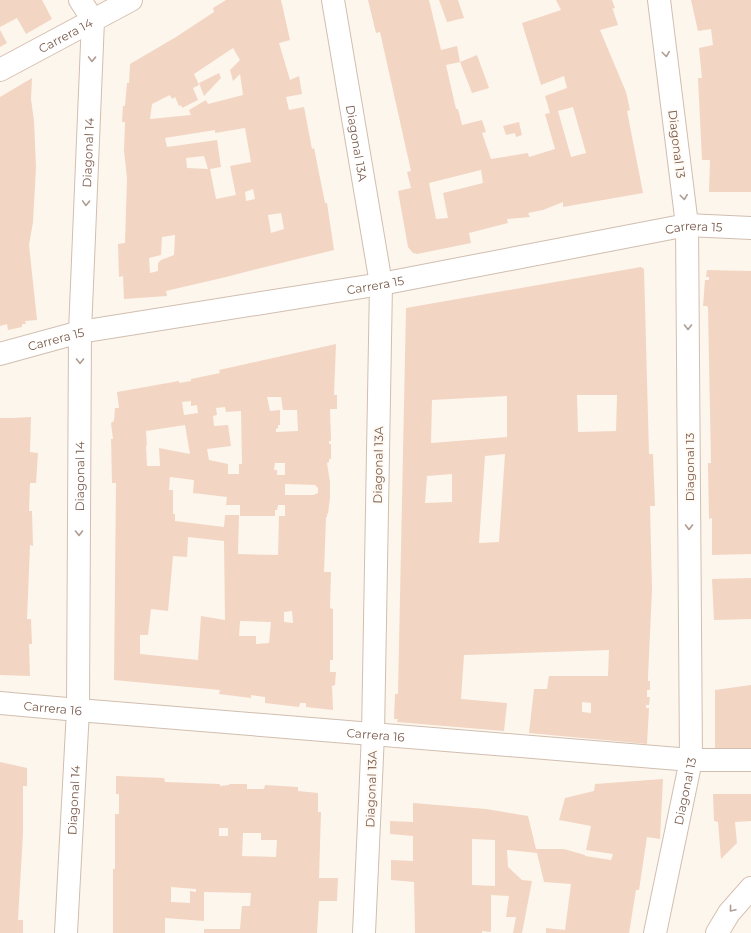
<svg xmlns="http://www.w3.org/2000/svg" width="751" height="933" font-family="Montserrat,sans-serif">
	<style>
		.building { fill: #f3d5c3; fill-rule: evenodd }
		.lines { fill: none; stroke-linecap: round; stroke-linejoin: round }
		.street-casing { stroke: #d1beb0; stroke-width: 24 }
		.secondary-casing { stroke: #d6c0b0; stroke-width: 24 }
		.street { stroke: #fff; stroke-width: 22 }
		.secondary { stroke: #fff; stroke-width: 22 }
		.oneway { stroke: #af9d94 }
		.labels { text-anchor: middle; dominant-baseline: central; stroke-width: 4; stroke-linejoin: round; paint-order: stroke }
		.street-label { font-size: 12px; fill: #7a5c4d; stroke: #fffaf3 }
	</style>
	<rect width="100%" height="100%" fill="#fdf6ec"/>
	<path class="building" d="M0 0H42L52 19 26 34 17 18 0 27Z
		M226 0H281L290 40 279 43 290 80 299 76 302 94 286 97 289 110 304 107 312 149 314 148 325 203H327L334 250 257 269 226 277 166 291 167 296 124 299 123 276 119 277 118 244 125 243 127 178 124 151 125 122H122L123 106H125L127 83H129L130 64 176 37 214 12 213 8ZM233 48 240 60 230 70 233 81 240 74 243 95 208 104 206 100 189 110 191 115 150 119 152 104 170 95 172 99 175 97 179 106 181 105 182 108 198 100 193 88 199 85 194 74ZM245 128 251 162 230 166 236 195 216 199 210 169 221 167 217 140 167 147 165 138 215 130V133ZM204 156 208 169 187 168 186 158ZM253 189 255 199 246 201 245 192ZM281 213 284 229 271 233 268 215ZM175 235 174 255 161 260 158 263V271L150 273 149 258 161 255 162 237Z
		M368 0H429L441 50 457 46 460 62 477 55 489 88 472 93 460 62 446 65 456 109H458L462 125 482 120 486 132 482 133 491 159 528 153 529 157 555 149 545 114 550 113 545 96 567 88 564 76 541 85 522 23 561 10 556 0H612L615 8 612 9 613 10 618 25 600 30 626 92 630 110 627 111 643 193 563 207V202L543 210 528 213 530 217 507 219 508 223 469 233 471 243 417 254 413 253 408 247 398 191 411 188 407 172 411 171 380 32 376 33ZM573 107 586 153 571 157 558 111ZM481 170 483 183 443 193 448 218 436 219 429 183Z
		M439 0H458L464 18 447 22Z
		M691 0H751V192H709L710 160H702L698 78H702L699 48 713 45 711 29 698 31Z
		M0 30 7 43 0 47Z
		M219 73 221 78 204 96 199 83Z
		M32 78 31 99 34 121 36 167 33 222 29 245 37 320 25 321 26 324H22V327L8 330 7 324 0 326V97Z
		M519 122 522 135 516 137 515 133 506 135 503 126Z
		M641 267 644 269 649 454H653L655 506H650L652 589 648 677V681H650V690H647V697H650L649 705H646V708H649L647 744 529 733 534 689H547L549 676H608L609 650 464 655 461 699 507 703 504 731 397 722 398 719H394L395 694H398L406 308ZM577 395H617L616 431 578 432ZM507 396V437L431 443 432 400ZM505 454 499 542 479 543 485 456ZM452 474V502L425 503 427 476ZM582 702 591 703V713L582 712Z
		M707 270 751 271V554L712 555V518L709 519 708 463H711L708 308 707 306H703L705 280H709V277H706Z
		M336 344 334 395H337V409H330L331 441H329V444H331V459H329V462L327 463 330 482V497L328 514H327V517H326L324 572H331L330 608 333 609V660H330V672H336L335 685 332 686 333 710 306 707V703H300L299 707 265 703V697L251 695V698L219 694 220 690 114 680 116 483H112L111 439H113L111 423 114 421 115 408H119L117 392 179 381V383L191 381V379L220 373 219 370ZM267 397H281L283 410H297L298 431 276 432V429L278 428V425H280V410L270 411ZM191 401V406L197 405 198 413 184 415 182 402ZM225 407 226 412 241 411 242 464H239V474H228V464L209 460 207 449 231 446 228 425 214 426 213 416 217 415 216 408ZM185 425 190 454 159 448 160 466H147L146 445 147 446 146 431ZM275 463H285V475H277V470H274ZM170 477 194 480 193 493 227 497 226 505H240V516H275V510H277L278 505H285V516H279L278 555 238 554 239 515H225L224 527 175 521V514H173V490H169ZM285 484 315 485 318 488V493L313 495H285ZM188 537 224 541 225 620 201 616 198 660 140 654V635H148L151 609 168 611 173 556 187 557ZM292 611 293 623 284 622V612ZM240 621 271 622 269 643 256 644V636H239Z
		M31 417 30 452 38 453 36 483H30L29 511H32L33 546 30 545 27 619H31L32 644H29L30 676 0 675V418H13Z
		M751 578V619L714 620 712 579Z
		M751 685V748L715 750V690Z
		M0 762 27 768V786H23V833L18 920H23V933H0Z
		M116 776 164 778 165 782 220 784V786L229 785V784H247V789H264L265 785 298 787V791L318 793V812H321L319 878H338L337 901H319L317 933H204V929H240L242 906H250L251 893 204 892V921L165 918V933H113V869H115V814H119V794H116ZM219 828H228V836H219ZM243 833H261V840H277L276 857 242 856ZM171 887 196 889V892L190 891V903L171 902Z
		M663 779 660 839 647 837 639 890H636L629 933H546V928L565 930 571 884 544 882 537 853 507 850 508 867 522 880 532 881 522 933H513L516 917H506L509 896 491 895V932L482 931V933H415L414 882 391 880V860L413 861V836L390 834V821L413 822V803L486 809 528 816 536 849H564L585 855V856L611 860 613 854 586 850 591 826 559 820 565 798 594 791 595 784ZM472 839 495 840V886L472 885Z
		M713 794H751V821L735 822 737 843 721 859 718 822 714 821Z"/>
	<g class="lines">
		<defs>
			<g id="street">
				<path id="s1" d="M333 0 381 284 373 734 364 933"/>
				<path id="s2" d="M0 354 80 332 381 284 687 225 751 228"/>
				<path id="s3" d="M0 703 78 710 691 760H751"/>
				<path id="s4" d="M66 933 78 710 80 332 93 20 80 0"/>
				<path id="s5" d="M655 933 691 760 687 225 659 0"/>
			</g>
			<g id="secondary">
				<path id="s6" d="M0 70 131 0"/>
				<path d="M717 933 729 913 751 888"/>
			</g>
		</defs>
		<use href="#street" class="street-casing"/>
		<use href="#secondary" class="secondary-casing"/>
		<use href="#street" class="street"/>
		<use href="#secondary" class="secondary"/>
	</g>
	<defs><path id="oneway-chevron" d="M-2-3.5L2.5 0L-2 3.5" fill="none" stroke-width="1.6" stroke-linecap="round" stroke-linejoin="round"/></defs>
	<g class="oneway">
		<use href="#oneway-chevron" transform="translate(666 54) rotate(83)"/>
		<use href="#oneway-chevron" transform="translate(92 59) rotate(92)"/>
		<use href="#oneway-chevron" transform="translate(684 197) rotate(83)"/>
		<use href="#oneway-chevron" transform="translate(86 203) rotate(92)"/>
		<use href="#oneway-chevron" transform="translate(688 327) rotate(90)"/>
		<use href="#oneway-chevron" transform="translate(80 361) rotate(90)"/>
		<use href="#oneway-chevron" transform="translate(689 527) rotate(90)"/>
		<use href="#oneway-chevron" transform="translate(79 533) rotate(90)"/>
		<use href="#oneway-chevron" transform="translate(732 909) rotate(130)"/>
	</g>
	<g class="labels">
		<g class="street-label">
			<text stroke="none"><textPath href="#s6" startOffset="74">Carrera 14</textPath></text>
			<text stroke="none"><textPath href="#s1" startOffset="145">Diagonal 13A</textPath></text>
			<text transform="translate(677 144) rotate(83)">Diagonal 13</text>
			<text stroke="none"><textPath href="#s4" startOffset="781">Diagonal 14</textPath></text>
			<text stroke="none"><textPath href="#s2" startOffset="706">Carrera 15</textPath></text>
			<text stroke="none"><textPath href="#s2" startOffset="382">Carrera 15</textPath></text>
			<text stroke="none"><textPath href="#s2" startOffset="58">Carrera 15</textPath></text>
			<text transform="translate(378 465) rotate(-89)">Diagonal 13A</text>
			<text transform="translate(689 467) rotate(-90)">Diagonal 13</text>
			<text stroke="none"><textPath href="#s4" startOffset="457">Diagonal 14</textPath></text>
			<text stroke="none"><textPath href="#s3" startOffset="53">Carrera 16</textPath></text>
			<text stroke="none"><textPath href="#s3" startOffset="377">Carrera 16</textPath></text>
			<text transform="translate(371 789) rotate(-88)">Diagonal 13A</text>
			<text stroke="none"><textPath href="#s5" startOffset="145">Diagonal 13</textPath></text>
			<text stroke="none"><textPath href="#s4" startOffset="133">Diagonal 14</textPath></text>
		</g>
	</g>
</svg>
